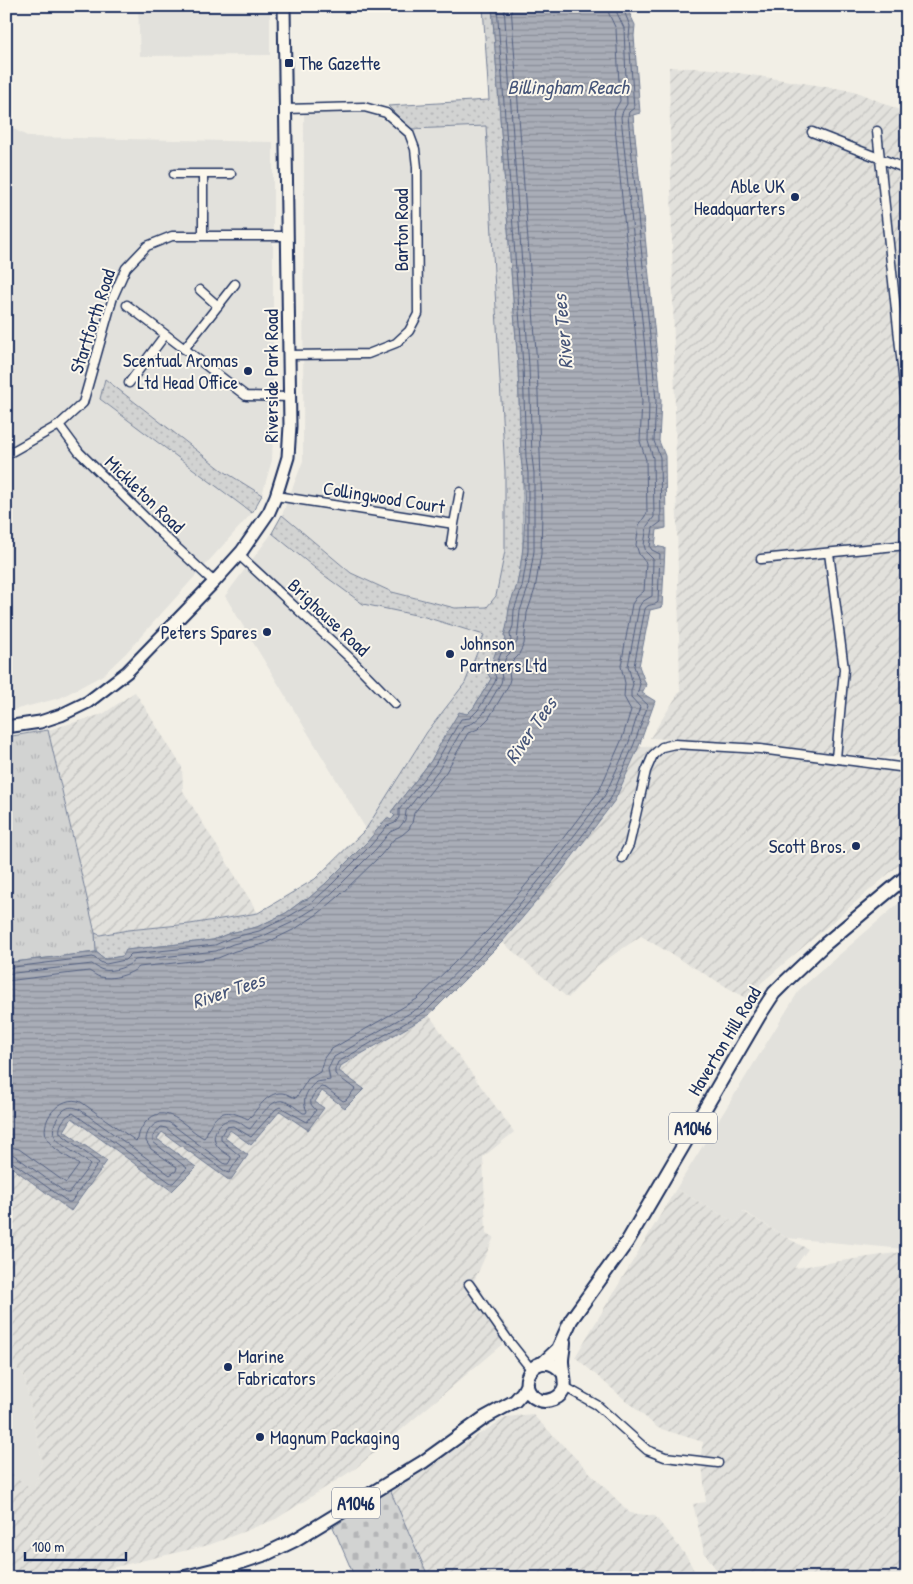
<svg xmlns="http://www.w3.org/2000/svg" width="913" height="1584" font-family="'Patrick Hand',sans-serif">
	<style>
		.built { fill: #e2e1dc }
		.industrial { fill: url(#industrial-furrows) }
		.grass { fill: url(#grass-dots); stroke: #768198 }
		.cemetery { fill: url(#cemetery-stones); stroke: #768198 }
		.park { fill: url(#park-tufts); stroke: #768198 }
		.water { fill: url(#water-rules); stroke: #707b93 }
		.lines { fill: none; stroke-linecap: round; stroke-linejoin: round }
		.shore { stroke: #546182; stroke-width: 1 }
		.street-casing { stroke: #1b2f5e; stroke-width: 11 }
		.secondary-casing { stroke: #1b2f5e; stroke-width: 15 }
		.primary-casing { stroke: #1b2f5e; stroke-width: 16 }
		.street { stroke: #fbf7ec; stroke-width: 8 }
		.secondary { stroke: #fbf7ec; stroke-width: 11 }
		.primary { stroke: #fbf7ec; stroke-width: 12 }
		.poi-dot { fill: #1b2f5e; stroke: #fbf7ec; stroke-width: 2 }
		.labels { text-anchor: middle; dominant-baseline: central; stroke-width: 4; stroke-linejoin: round; paint-order: stroke }
		.shield { fill: #fbf7ec; stroke: #5e6b89; stroke-width: 1 }
		.shield-label { font-size: 18px; font-weight: bold; fill: #1b2f5e }
		.poi-label { font-size: 19px; fill: #1b2f5e; stroke: #fbf7ec; text-anchor: start }
		.street-label { font-size: 19px; fill: #1b2f5e; stroke: #fbf7ec }
		.water-label { font-size: 20px; font-style: italic; fill: #465579; stroke: #fbf7ec }
	</style>
	<defs>
		<pattern id="industrial-furrows" width="10" height="10" patternUnits="userSpaceOnUse" patternTransform="scale(1.25)"><rect width="10" height="10" fill="#e2e1dc"/><path d="M-1 1l2-2M0 10L10 0M9 11l2-2" fill="none" stroke="#c1c1bf"/></pattern>
		<pattern id="grass-dots" width="8" height="8" patternUnits="userSpaceOnUse" patternTransform="scale(1.25)"><rect width="8" height="8" fill="#d2d3d2"/><path d="M2 2h.1M6 6h.1" fill="none" stroke="#b4b5b7" stroke-width="1.8" stroke-linecap="round"/></pattern>
		<pattern id="cemetery-stones" width="16" height="16" patternUnits="userSpaceOnUse" patternTransform="scale(1.25)"><rect width="16" height="16" fill="#d2d3d2"/><path d="M2 7V4a2 2 0 0 1 4 0v3zM10 15v-3a2 2 0 0 1 4 0v3z" fill="#b4b5b7"/></pattern>
		<pattern id="park-tufts" width="24" height="20" patternUnits="userSpaceOnUse" patternTransform="scale(1.25)"><rect width="24" height="20" fill="#d2d3d2"/><path d="M3 7l-1-3M5 7V3M7 7l1-3M15 17l-1-3M17 17v-4M19 17l1-3" fill="none" stroke="#b4b5b7"/></pattern>
		<pattern id="water-rules" width="6" height="5" patternUnits="userSpaceOnUse" patternTransform="scale(1.25)"><rect width="6" height="5" fill="#a9adb7"/><path d="M0 2.5h6" fill="none" stroke="#898d98"/></pattern>
	</defs>
	<rect width="100%" height="100%" fill="#f2efe6"/>
	<filter id="ink" filterUnits="userSpaceOnUse"><feTurbulence type="fractalNoise" baseFrequency=".02" numOctaves="2"/><feDisplacementMap in="SourceGraphic" scale="10" xChannelSelector="R" yChannelSelector="G"/><feConvolveMatrix kernelMatrix="1 2 1 2 8 2 1 2 1" color-interpolation-filters="sRGB"/></filter>
	<g filter="url(#ink)">
		<path class="built" d="M138 6H270V55L140 56Z
			M304 113H366L411 129 486 125 505 472V551L496 596 487 607 455 608 392 592 351 573 282 515 303 461Z
			M6 125 29 137 273 142V435L272 460 262 495 222 470 105 379 100 399 252 513 126 653 103 675 60 698 17 709 6 711Z
			M272 533 321 573 425 617 484 634 465 683 427 732 366 829 225 596Z
			M907 896V1108L904 1249 787 1238 743 1211 736 1223 676 1189 800 989Z
			M6 1359 24 1375 42 1460 34 1491 6 1470Z"/>
		<path class="industrial" d="M669 67 713 69 854 91 907 113V755L883 758 747 743 650 738 680 691Z
			M135 692 182 767 183 791 258 913 190 924 128 930 100 935 95 933 48 730 103 714Z
			M639 746 807 759 894 770 907 776V858L760 984 757 1005 641 936 597 966 568 998 502 942 560 873 615 800Z
			M429 1015 514 1132 483 1157 486 1233 494 1237 474 1281 513 1335 356 1468 276 1519 209 1545 68 1578H6V1470L34 1490 42 1460 24 1375 6 1359V1163L71 1210 63 1130 72 1118 172 1191 157 1139 162 1132 225 1138 230 1130 251 1145 280 1111 324 1109 315 1102 339 1071 342 1065Z
			M907 1108V1578H722L704 1552 693 1504 706 1502 701 1454 703 1442 658 1428 575 1357 676 1189 736 1223 742 1211 787 1238 808 1249 794 1268 902 1252 904 1249Z
			M532 1414 630 1513 655 1516 687 1557 698 1578H429L390 1490 507 1417Z"/>
		<path class="grass" d="M483 6H492L518 367 521 458 523 473V550L517 586 509 609 508 626 504 635 506 639 502 646 498 645 491 679 474 707 467 714 459 713 444 737 431 761 391 812 395 815 391 821 387 818 368 841 325 884 308 899 302 901 286 913 257 927 230 933 213 940 127 950 123 956 105 959 96 952 95 933 100 935 128 930 190 924 258 913 315 879 366 829 427 732 465 683 484 635 425 617 363 604 321 573 272 533 282 515 351 573 392 592 455 608 487 607 496 596 505 551V472L486 126 411 129 388 106 489 100Z
			M105 379 222 470 262 495 252 513 100 399Z"/>
		<path class="cemetery" d="M390 1490 429 1578H355L333 1527Z"/>
		<path class="park" d="M48 730 95 933 96 952 6 963V737Z"/>
		<path class="water" d="M492 6H626L635 25 634 36 640 113 633 115 658 367 661 401 659 441 665 456 666 528 657 530 655 546 665 548 662 607 650 610 639 666 646 685 642 693 655 701 639 746 615 800 560 873 502 942 429 1015 342 1065 339 1071 364 1089 345 1108 322 1091 315 1102 324 1108 308 1130 280 1111 251 1145 230 1130 225 1138 248 1155 230 1181 162 1132 157 1139 196 1167 172 1191 72 1118 64 1131 107 1161 71 1211 6 1163V963L96 952 105 959 123 956 126 950 213 940 230 933 257 927 286 913 302 901 308 899 325 884 368 841 387 818 391 820 395 816 391 812 431 761 444 737 459 712 467 714 474 707 491 679 488 674 498 645 502 646 506 639 504 635C508 624 507 620 509 609 510 601 515 593 517 584 526 544 527 499 521 458L518 367Z"/>
		<g class="lines">
			<path class="shore" d="M6 968 93 957 102 963 106 964 125 960 131 954 215 945 231 938 259 931 288 917 311 903 329 887 371 845 387 826 395 823 399 817V810L435 764 461 719 470 718 478 710 495 682 496 678 494 672 501 653 506 649 511 640 510 634 513 626 514 610 522 587 528 551V473L526 458 523 366 497 6
				M6 974 92 964C95 966 99 969 103 970 113 972 128 967 135 960L216 951 233 944 261 937 291 923 315 908 333 892 376 849 390 832 399 828 405 820 406 811 440 768 464 726 473 723 483 714 501 683 502 679 501 672 506 657 511 652 517 642 520 611 528 588 534 551V473L532 457 529 366 504 6
				M6 981 89 971C93 973 96 976 100 977 112 980 130 975 139 967L218 958 235 951 264 944 295 929 319 913 338 897 381 855 394 839 402 835 409 829 412 823 414 813 446 772 468 733 478 729 489 718 508 686 510 679 509 672 512 662 518 656 524 644 527 613 535 589 541 554 542 510 537 365 511 6
				M6 1146 19 1149 66 1183 79 1165C70 1157 54 1151 48 1140 37 1123 60 1093 81 1102L136 1141 138 1139C139 1131 143 1124 149 1119 168 1102 189 1131 204 1138 207 1135 207 1131 209 1127 221 1107 230 1111 248 1119 258 1110 266 1092 282 1093 287 1093 291 1097 296 1098L308 1079 320 1072 324 1058 330 1050 417 999 488 930 545 862 599 791 622 739 631 710 624 697 625 683 621 666 632 604 636 598 644 591 646 563 639 554 636 545 639 525 647 513 646 460 640 441 642 401 639 369 614 117 615 110 620 101 616 29 609 14 608 6
				M6 1153 14 1155 66 1193H69L90 1165C78 1150 42 1143 57 1119 59 1116 61 1112 64 1110 69 1106 74 1107 79 1109L170 1175 176 1171 177 1167 151 1149 146 1141C146 1129 157 1118 170 1123L225 1164H228L231 1159V1157C226 1153 219 1150 216 1144 210 1134 221 1118 233 1120 239 1120 244 1127 250 1129 257 1121 271 1098 283 1101 290 1102 297 1109 303 1113H306L307 1111C301 1100 307 1090 316 1082L330 1080 328 1069 334 1057 422 1006 494 935 551 866 605 795 629 742 640 707 631 697V691L633 684 628 666 639 607 642 602 652 596 653 559 646 552 644 545 647 526 654 517 653 458 648 441 649 401 647 368 621 117 623 111 627 104 624 28 617 13 616 6
				M6 1160 11 1161 68 1202H71L99 1163 60 1133C58 1126 65 1115 73 1113L171 1183H173L187 1168 153 1142V1136L161 1127 166 1128 226 1172 229 1173 240 1156 221 1140V1135L226 1127 233 1126 251 1137 276 1109 280 1107 307 1122 316 1110C314 1108 312 1106 311 1104 309 1098 317 1090 321 1087L326 1088 343 1101 346 1100 355 1089 335 1074V1069L338 1062 426 1011 498 939 556 870 611 798 634 744 648 705 637 695 640 684 634 666 645 609C648 603 655 606 658 602L660 554 652 550 650 547 653 528 661 522 660 457 654 441 656 401 653 367 628 116 629 112 634 108 629 37 630 26 622 6"/>
			<defs>
				<path id="street" d="M285 109 364 107 386 113 409 133 415 149 417 167 418 314 409 331 396 343 368 354 289 355
					M877 131 907 413
					M812 132 907 169
					M174 174H231
					M203 174V235
					M200 290 218 306
					M127 305 246 396 290 397
					M184 349 235 284
					M129 383 165 335
					M59 425 79 452 162 534 214 582
					M6 455 59 425 83 403 113 297 126 268 147 246 172 236H287
					M276 496 454 524 460 492
					M451 544 454 524
					M829 553 844 669 836 758
					M239 555 351 659 395 704
					M761 559 907 545
					M622 858 629 845 646 771 653 755 662 747 675 744 760 749 907 768
					M469 1284 508 1340 531 1369
					M565 1387 597 1405 647 1450 665 1457 718 1463"/>
				<path id="secondary" d="M6 727 40 722 61 715 88 702 127 672 214 582 242 551 269 512 276 496 288 457 290 426 284 6"/>
				<path id="primary" d="M543 1363 558 1349 571 1320 627 1242 759 1016 774 993 785 982 824 945 907 876
					M563 1373C538 1343 510 1388 539 1400 544 1402 549 1401 554 1399 572 1391 562 1375 562 1361 562 1355 564 1348 564 1342
					M181 1578 233 1565 266 1554 295 1540 423 1462 484 1418 515 1401 523 1392 527 1384"/>
			</defs>
			<use href="#street" class="street-casing"/>
			<use href="#secondary" class="secondary-casing"/>
			<use href="#primary" class="primary-casing"/>
			<use href="#street" class="street"/>
			<use href="#secondary" class="secondary"/>
			<use href="#primary" class="primary"/>
		</g>
	</g>
	<g class="poi-dot">
		<rect x="284" y="58" width="10" height="10" rx="2.5"/>
		<circle cx="795" cy="197" r="5"/>
		<circle cx="248" cy="371" r="5"/>
		<circle cx="267" cy="632" r="5"/>
		<circle cx="450" cy="654" r="5"/>
		<circle cx="856" cy="846" r="5"/>
		<circle cx="228" cy="1367" r="5"/>
		<circle cx="260" cy="1437" r="5"/>
	</g>
	<g class="labels">
		<g class="shield">
			<rect x="669" y="1112.5" width="48" height="31" rx="4"/>
			<rect x="332" y="1487.5" width="48" height="31" rx="4"/>
		</g>
		<g class="shield-label">
			<text x="693" y="1128">A1046</text>
			<text x="356" y="1503">A1046</text>
		</g>
		<g class="poi-label">
			<text x="299" y="63">The Gazette</text>
			<text x="785" y="186" text-anchor="end">Able UK<tspan x="785" dy="22">Headquarters</tspan></text>
			<text x="238" y="360" text-anchor="end">Scentual Aromas<tspan x="238" dy="22">Ltd Head Office</tspan></text>
			<text x="257" y="632" text-anchor="end">Peters Spares</text>
			<text x="460" y="643">Johnson<tspan x="460" dy="22">Partners Ltd</tspan></text>
			<text x="846" y="846" text-anchor="end">Scott Bros.</text>
			<text x="238" y="1356">Marine<tspan x="238" dy="22">Fabricators</tspan></text>
			<text x="270" y="1437">Magnum Packaging</text>
		</g>
		<g class="street-label">
			<text transform="translate(401 230) rotate(-90)">Barton Road</text>
			<text transform="translate(92 321) rotate(-72)">Startforth Road</text>
			<text transform="translate(271 376) rotate(-90)">Riverside Park Road</text>
			<text transform="translate(145 494) rotate(44)">Mickleton Road</text>
			<text transform="translate(384 497) rotate(9)">Collingwood Court</text>
			<text transform="translate(329 617) rotate(43)">Brighouse Road</text>
			<text transform="translate(724 1041) rotate(-59)">Haverton Hill Road</text>
		</g>
		<g class="water-label">
			<text x="568" y="86">Billingham Reach</text>
			<text transform="translate(562 332) rotate(-95)">River Tees</text>
			<text transform="translate(530 730) rotate(-55)">River Tees</text>
			<text transform="translate(228 990) rotate(-18)">River Tees</text>
		</g>
	</g>
	<rect width="913" height="1584" fill="none" stroke="#fbf7ec" stroke-width="25"/>
	<rect x="12" y="12" width="888" height="1559" fill="none" stroke="#1b2f5e" stroke-width="2" filter="url(#ink)"/>
	<path d="M25 1552v8h101v-8" fill="none" stroke="#1b2f5e" stroke-width="2.5"/>
	<text x="32" y="1552" font-size="15" fill="#1b2f5e" stroke="#fbf7ec" stroke-width="4" paint-order="stroke">100 m</text>
</svg>
